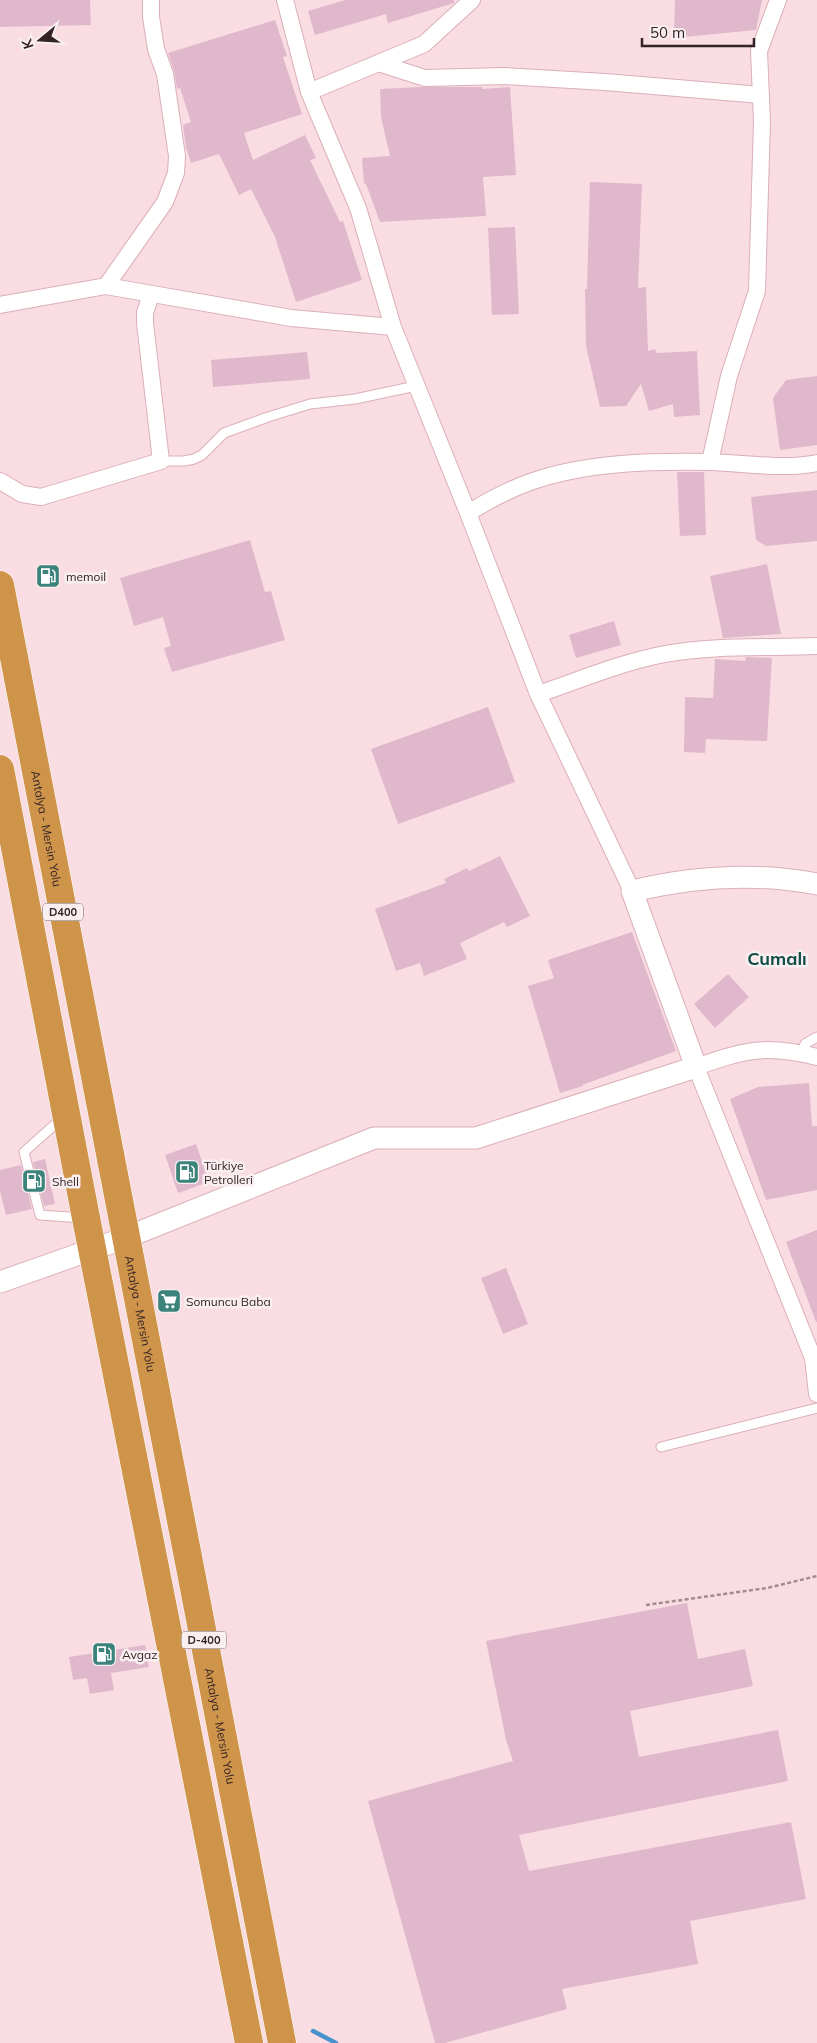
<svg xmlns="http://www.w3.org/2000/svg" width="817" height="2043" font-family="Mulish,sans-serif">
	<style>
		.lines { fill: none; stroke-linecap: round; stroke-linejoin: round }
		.stream { stroke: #4892ce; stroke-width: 4.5 }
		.building { fill: #e0b8cc }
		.service-casing { stroke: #dbafb7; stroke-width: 11 }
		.minor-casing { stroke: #dbafb7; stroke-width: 18 }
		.tertiary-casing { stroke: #dbafb7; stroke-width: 23 }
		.trunk-casing { stroke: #fff; stroke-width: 29 }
		.path { stroke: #a38b90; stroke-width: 2.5; stroke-dasharray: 4 2.5; stroke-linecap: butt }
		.service { stroke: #fff; stroke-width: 9 }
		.minor { stroke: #fff; stroke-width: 16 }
		.tertiary { stroke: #fff; stroke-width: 21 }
		.trunk { stroke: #ce944a; stroke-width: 28 }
		.labels { text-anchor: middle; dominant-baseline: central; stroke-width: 5; stroke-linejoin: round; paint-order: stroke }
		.shield { fill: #f9eff1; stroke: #6e6063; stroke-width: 1 }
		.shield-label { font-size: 11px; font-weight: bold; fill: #332226 }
		.poi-label { font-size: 12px; fill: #332226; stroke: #f9eff1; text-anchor: start }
		.street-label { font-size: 12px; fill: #332226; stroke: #f9eff1 }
		.district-label { font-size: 18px; font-weight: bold; fill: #124e48; stroke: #f9eff1 }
	</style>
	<rect width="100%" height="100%" fill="#f9dde2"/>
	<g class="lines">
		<path class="stream" d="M313 2031 336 2043"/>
	</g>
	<path class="building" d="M0 0H90L91 25 0 27Z
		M345 0H454V3L388 23 386 14 315 35 308 11Z
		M675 0H762L756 30 674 38Z
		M275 20 287 56 283 57 302 114 244 133 253 160 305 135 316 158 310 160 340 222 343 221 362 280 296 302 275 237 251 189 239 195 219 154 191 163 186 147 183 125 191 122 180 88 177 89 174 71 168 53Z
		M420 87H482V89L510 87 516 175 483 177 486 216 380 222 366 184H364L362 158 390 156 381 117 380 89Z
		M590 182 642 184 638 288 646 287 648 351 655 349 657 353 697 351 700 415 674 417 673 404 649 411 641 384 626 406 600 407 586 346 585 289H587Z
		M515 227 519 314 492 315 488 228Z
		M307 352 310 379 213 387 211 360Z
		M817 376V445L780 450 773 398 786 380Z
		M677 472H704L706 535 680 536Z
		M817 490V541L766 546 756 540 751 497Z
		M250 540 265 592 271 591 285 640 172 672 164 648 171 646 163 617 134 626 120 578Z
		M767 564 781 634 723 638 710 576Z
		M614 621 621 645 576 658 569 635Z
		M746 657 772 658 767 741 706 739 705 753 684 752 685 697 713 698 715 659 745 661Z
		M488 707 515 782 398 824 371 749Z
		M500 856 530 916 507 927 504 922 460 943 467 959 424 976 420 963 396 971 375 909 446 883 444 879 467 868 469 871Z
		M632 932 676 1051 582 1085 583 1086 560 1093 528 986 554 978 548 960Z
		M728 974 749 997 715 1028 694 1004Z
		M809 1083 812 1126H817V1190L766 1200 730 1099 758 1087Z
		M196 1144 209 1182 178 1193 165 1155Z
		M45 1159 55 1204 44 1206 33 1162Z
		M21 1165 32 1209 6 1215 0 1191V1170Z
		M817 1230V1322H816L786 1242Z
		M506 1268 528 1324 503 1334 481 1278Z
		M687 1603 698 1659 745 1649 753 1686 630 1711 639 1757 778 1730 788 1781 519 1835 529 1871 791 1822 806 1899 690 1921 698 1964 562 1989 567 2009 445 2043H435L368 1801 513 1761 506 1740 486 1641Z
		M145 1645 149 1667 111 1673 114 1690 90 1694 87 1678 73 1680 69 1657Z"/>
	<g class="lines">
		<defs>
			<path id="service" d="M161 461H184L194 459 202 455 224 433 268 417 310 404 355 399 416 386
				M801 1053 805 1044 817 1037
				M62 1118 24 1152 40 1215 83 1218
				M661 1447 817 1408"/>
			<path id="minor" d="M285 0 309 92 358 208 393 327 468 513 538 694 632 891
				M378 63 425 78 504 76 605 82 761 95
				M309 92 424 44 472 0
				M106 286 165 202 176 173 177 156 165 74 156 49 151 17V0
				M0 305 106 286 291 318 393 327
				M710 462 729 376 757 291 762 121 759 51 778 0
				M0 481 22 494 41 497 161 461 145 323V313L151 294
				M468 513C489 500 510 489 533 481 589 462 652 461 710 462 745 463 782 470 817 463
				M538 694C580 680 622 662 665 654 714 645 767 648 817 646
				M817 1057C765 1044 745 1050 696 1067L813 1358 817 1394"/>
			<path id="tertiary" d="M0 1282 125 1238 374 1138H476L696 1067 632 891C694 876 754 872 817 884"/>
			<g id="trunk">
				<path id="s1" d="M0 585 282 2043"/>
				<path d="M0 769 86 1218 249 2043"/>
			</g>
		</defs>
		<use href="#service" class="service-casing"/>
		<use href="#minor" class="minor-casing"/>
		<use href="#tertiary" class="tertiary-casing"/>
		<use href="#trunk" class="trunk-casing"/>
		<path class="path" d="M646 1605 767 1588 817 1576"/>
		<use href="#service" class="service"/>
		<use href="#minor" class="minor"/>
		<use href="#tertiary" class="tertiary"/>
		<use href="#trunk" class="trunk"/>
	</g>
	<defs>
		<symbol id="fuel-square" viewBox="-11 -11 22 22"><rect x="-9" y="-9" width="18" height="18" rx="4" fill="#3c837b" stroke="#f9eff1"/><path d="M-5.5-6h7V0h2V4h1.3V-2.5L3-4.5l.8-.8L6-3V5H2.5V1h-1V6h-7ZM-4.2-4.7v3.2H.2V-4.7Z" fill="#fff"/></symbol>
		<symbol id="supermarket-square" viewBox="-11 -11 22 22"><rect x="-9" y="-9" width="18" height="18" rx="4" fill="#3c837b" stroke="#f9eff1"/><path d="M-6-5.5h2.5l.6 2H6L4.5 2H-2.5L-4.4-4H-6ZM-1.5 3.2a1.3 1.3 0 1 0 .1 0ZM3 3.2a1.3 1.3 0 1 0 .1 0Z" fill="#fff"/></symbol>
	</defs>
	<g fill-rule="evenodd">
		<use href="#fuel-square" x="34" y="562" width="28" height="28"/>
		<use href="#fuel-square" x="173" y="1158" width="28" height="28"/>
		<use href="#fuel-square" x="20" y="1167" width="28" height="28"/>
		<use href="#supermarket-square" x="155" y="1287" width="28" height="28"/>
		<use href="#fuel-square" x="90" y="1640" width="28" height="28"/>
	</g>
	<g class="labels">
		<g class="shield">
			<rect x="43" y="903.5" width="40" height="17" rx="4"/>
			<rect x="181.5" y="1631.5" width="45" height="17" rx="4"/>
		</g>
		<g class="shield-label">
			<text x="63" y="912">D400</text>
			<text x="204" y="1640">D-400</text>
		</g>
		<g class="poi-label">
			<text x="66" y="576">memoil</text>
			<text x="204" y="1165">Türkiye<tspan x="204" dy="14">Petrolleri</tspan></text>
			<text x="52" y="1181">Shell</text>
			<text x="186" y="1301">Somuncu Baba</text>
			<text x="122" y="1654">Avgaz</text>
		</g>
		<g class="street-label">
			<text stroke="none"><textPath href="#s1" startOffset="248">Antalya - Mersin Yolu</textPath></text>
			<text stroke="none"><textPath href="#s1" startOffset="742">Antalya - Mersin Yolu</textPath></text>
			<text stroke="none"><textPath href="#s1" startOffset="1162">Antalya - Mersin Yolu</textPath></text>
		</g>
		<g class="district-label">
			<text x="777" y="958">Cumalı</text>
		</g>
	</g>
	<g transform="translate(40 40) rotate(252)" stroke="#f9eff1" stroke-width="4" paint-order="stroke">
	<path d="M0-4L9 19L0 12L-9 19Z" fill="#332226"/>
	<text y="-8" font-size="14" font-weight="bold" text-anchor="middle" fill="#332226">K</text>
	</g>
	<path d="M642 38v8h112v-8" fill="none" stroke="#332226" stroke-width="2.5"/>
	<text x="650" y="38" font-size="15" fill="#332226" stroke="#f9eff1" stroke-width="4" paint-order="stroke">50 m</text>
</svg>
